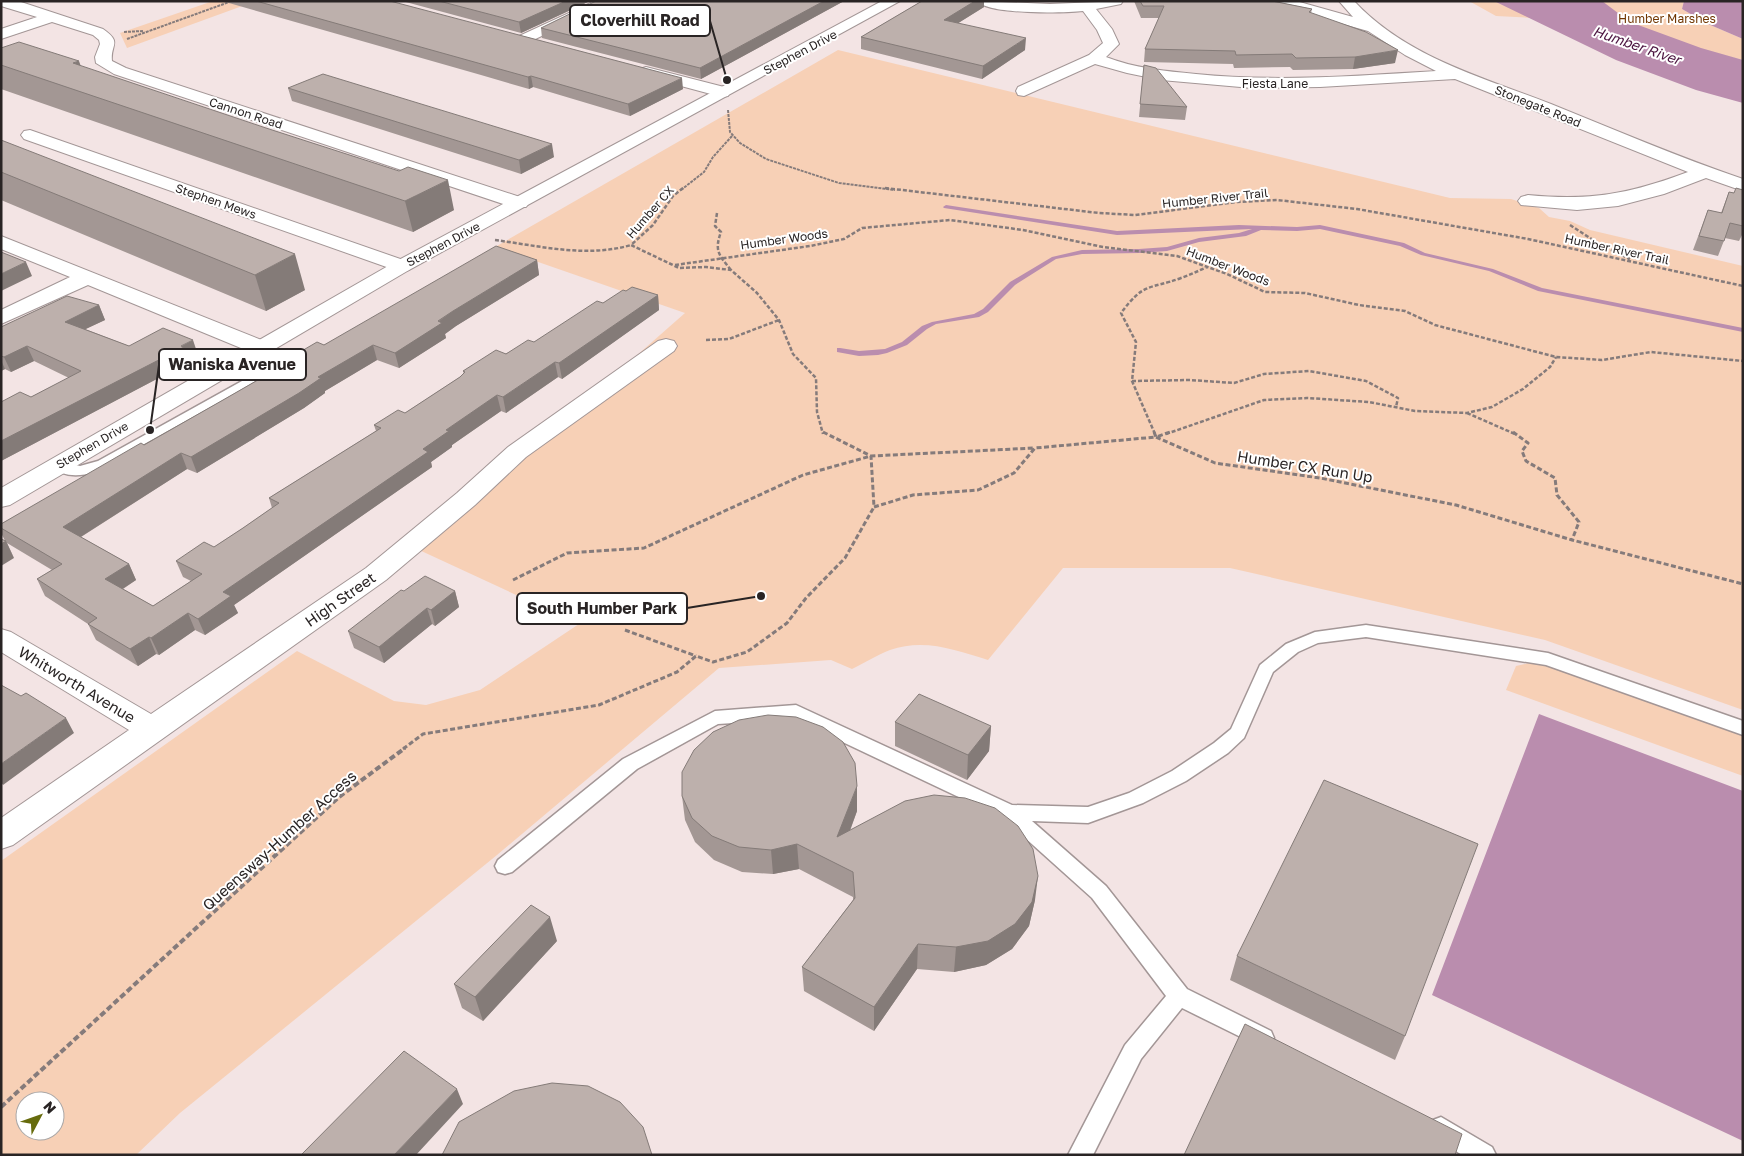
<svg xmlns="http://www.w3.org/2000/svg" width="1744" height="1156" font-family="'Golos Text',sans-serif">
	<style>
		.green { fill: #f7d0b6; fill-rule: evenodd }
		.water { fill: #ba8dae }
		.lines { fill: none; stroke-linecap: round; stroke-linejoin: round }
		.stream { fill: #ba8dae; fill-rule: evenodd }
		.lane-casing { stroke: #a39696; stroke-width: 3 }
		.street-casing { stroke: #a39696; stroke-width: 2 }
		.secondary-casing { stroke: #a39696; stroke-width: 2 }
		.path-far3 { stroke: #857b7b; stroke-width: 2; stroke-dasharray: 3 1; stroke-linecap: butt }
		.path-far2 { stroke: #857b7b; stroke-width: 2.5; stroke-dasharray: 4 2; stroke-linecap: butt }
		.path-far1 { stroke: #857b7b; stroke-width: 3; stroke-dasharray: 5 2.5; stroke-linecap: butt }
		.path { stroke: #857b7b; stroke-width: 4; stroke-dasharray: 6 3; stroke-linecap: butt }
		.lane { fill: #fff; fill-rule: evenodd }
		.street { fill: #fff; fill-rule: evenodd }
		.secondary { fill: #fff; fill-rule: evenodd }
		.wall { fill: #a39794 }
		.shaded-wall { fill: #847b78 }
		.building { fill: #bdb0ac; stroke: #847b78 }
		.labels { text-anchor: middle; dominant-baseline: central; stroke-width: 4; stroke-linejoin: round; paint-order: stroke }
		.far-park-label { font-size: 12px; fill: #703601; stroke: #fff }
		.far-street-label { font-size: 12px; fill: #292424; stroke: #fff }
		.far-water-label { font-size: 14px; font-style: italic; fill: #4c1541; stroke: #fff }
		.street-label { font-size: 15px; fill: #292424; stroke: #fff }
		.leader { fill: none; stroke: #292424; stroke-width: 2 }
		.callout-dot { fill: #292424; stroke: #fff; stroke-width: 2 }
		.callout { fill: #fff; stroke: #292424; stroke-width: 2 }
		.callout-label { font-size: 16px; text-anchor: middle; font-weight: bold; fill: #292424 }
	</style>
	<rect width="100%" height="100%" fill="#f3e4e4"/>
	<path class="green" d="M213 1H256L127 48 120 33Z
		M1469 1H1494L1533 18 1496 16Z
		M1602 1H1684L1682 9 1708 24 1743 39V60C1706 51 1625 30 1602 1Z
		M838 50 1450 198 1511 199 1539 208 1549 217 1570 221 1590 230 1743 266V710L1545 640 1230 568H1063L988 660C956 650 924 638 890 650 877 655 864 663 852 669L831 660 719 668 497 855 180 1113 136 1155H1V861L297 651 394 701 426 705 480 690 579 624 417 549 685 313 495 247ZM25 1101H55V1131H25Z
		M1529 663 1553 666 1743 734V776L1506 690 1516 666Z"/>
	<path class="water" d="M1494 1H1602L1630 22 1701 48 1743 60V103L1696 90 1616 60Z
		M1684 1H1743V39L1708 24 1682 9Z
		M1539 714 1743 791V1141L1432 995Z"/>
	<g class="lines">
		<path class="stream" d="M946 205 1117 231 1239 225 1297 227 1320 225 1404 243 1425 253 1493 269 1542 288 1743 328V332L1538 291 1489 271 1421 255 1400 246 1320 229 1297 231 1261 230 1246 236 1199 242 1167 251 1139 253 1082 254 1056 259 1015 285 988 312 979 317 936 324 927 329 907 345 887 353 878 355 859 356 837 352V348H840L859 351 885 349 902 342 922 326 932 322 974 314 983 309 1010 282 1052 257 1082 250 1139 249 1167 247 1199 238 1239 233 1252 229 1117 235 944 208 943 207Z"/>
		<defs>
			<path id="lane" d="M289 355 296 359 294 362 109 468C93 474 64 482 52 465L59 461 80 466 98 461Z
				M1366 625 1548 653 1743 721V735L1546 665 1366 637 1318 643 1298 652 1273 672 1244 738 1228 753 1186 781 1143 803 1088 823 1032 821 1106 886 1187 989 1271 1031 1274 1038 1271 1045 1263 1048 1182 1008 1141 1059 1093 1155H1068L1125 1045 1166 996 1092 898 1003 818 794 719 718 724 637 769 512 872 505 874 498 872 495 866 498 860 623 759 715 711 796 705 1012 805 1088 807 1129 793 1172 771 1214 743 1231 729 1260 665 1286 644 1315 632Z
				M1441 1117 1492 1147 1496 1155H1462L1433 1136 1429 1128 1433 1120Z"/>
			<path id="street" d="M1 1H18L103 29C123 43 110 44 112 61L126 68 526 199 529 203 526 207H512L114 74 96 63 95 57 100 44 99 40 93 35 52 22 1 39V29L37 17 1 6Z
				M595 1H615L527 43H517L514 40 517 37Z
				M977 1 1050 4 1123 1 1121 4 1096 9 1112 29 1119 44 1106 57C1134 68 1165 71 1196 74 1276 82 1356 76 1436 71L1405 55 1368 31 1272 4 1270 1H1296L1353 17 1339 1H1354C1406 57 1482 77 1551 104 1615 130 1678 157 1743 179V191L1706 178 1664 194 1618 206 1577 210 1521 205 1518 201 1521 197 1528 195C1591 201 1629 194 1688 172L1455 79 1320 87 1252 88 1161 80 1127 73 1095 64 1024 96 1018 95 1016 91 1018 87 1089 55 1103 43 1097 30 1083 11C1064 13 989 15 977 1Z
				M646 67 728 88 730 92 728 96 722 97 640 75 638 72 640 69Z
				M30 130 409 262 412 266 409 270 402 272 395 270 24 139 21 135 24 131Z
				M1 236 269 343 272 348 269 353 261 355 253 353 88 285 1 324V310L70 277 1 249Z
				M666 339 674 341 677 346 674 351 526 457 475 505 386 580 13 845 1 849V818L129 730 1 652V629L11 632 151 714 366 568 457 493 508 447 658 341Z"/>
			<path id="secondary" d="M882 1H900L409 270 10 505 1 507V488L395 262Z"/>
		</defs>
		<use href="#lane" class="lane-casing"/>
		<use href="#street" class="street-casing"/>
		<use href="#secondary" class="secondary-casing"/>
		<path class="path-far3" d="M124 32 143 31
			M127 39 232 1
			M728 110 730 132 740 143 766 159 839 183 895 190
			M681 190 704 172 713 157 732 136"/>
		<path class="path-far2" d="M683 188 673 196 653 225 631 245 679 268 706 267 731 270 757 293 779 320 793 354 816 378 817 412 823 434
			M885 188 1099 213 1135 215 1237 202 1277 200 1357 209 1528 239 1743 286
			M717 213 715 226 721 232C714 251 719 255 731 270
			M1570 225 1599 244 1630 259
			M495 240C540 246 587 258 631 245
			M675 265 810 246 844 239 862 228 950 220 1023 230 1103 247 1177 256 1227 274 1265 292 1305 293 1359 305 1405 311 1435 325 1556 357 1602 360 1651 352 1743 361
			M706 340 729 339 779 320
			M1132 381 1190 380 1234 383 1264 374 1309 371 1366 381 1398 398 1396 407
			M1467 413 1515 434
			M1155 434 1132 381 1136 342 1121 313C1145 281 1149 290 1181 278 1190 275 1198 271 1207 267
			M1166 434 1264 400 1307 398 1369 402 1415 411 1467 413 1492 407 1523 389 1550 367 1556 357"/>
		<path class="path-far1" d="M823 432 871 456 874 507
			M1154 432 1156 437 1170 432
			M1513 432 1528 443 1522 451 1526 461 1555 478 1557 495 1579 522 1572 540
			M874 507 913 495 978 490 1014 473 1035 448 1156 437 1215 463 1320 478 1456 505 1572 540 1743 584
			M513 580 567 553 644 548 803 475 871 456 1035 448
			M625 630 696 656
			M403 749 423 734 599 705 677 672 696 656 713 662 747 652 787 623 806 598 845 558 874 507"/>
		<path class="path" d="M1 1107 339 797 405 748"/>
		<use href="#lane" class="lane"/>
		<use href="#street" class="street"/>
		<use href="#secondary" class="secondary"/>
	</g>
	<path class="wall" d="M222 1H390L683 89 630 116 533 87 529 89 481 75Z
		M402 1H590L521 33Z
		M844 1 701 79 542 38 541 28Z
		M922 1H984V7L958 23 1025 50 982 79 861 49V37Z
		M1134 1H1273L1312 9 1311 13 1395 63 1353 69 1293 70 1290 67 1234 68 1233 64 1144 62 1145 49 1159 18H1141Z
		M1 48 454 210 413 232 1 89Z
		M1144 65 1187 107 1185 120 1139 117Z
		M288 88 554 157 521 174 292 101Z
		M1 140 305 290 266 311 1 200Z
		M1743 190V233L1739 241 1725 238 1718 256 1693 250 1708 210 1721 213 1729 192 1734 193Z
		M537 260 539 275 456 326 445 334 446 338 399 368 377 360 325 391V393L304 408 197 473 187 469 81 537 129 564 136 580 123 589 153 606 191 581 183 577 176 561 214 547 243 528 272 508 269 498 376 431 374 425 405 413 460 377 464 374 463 371 534 342 603 303 626 291 658 295 659 310 562 379 558 377 506 413 501 411 452 445V447L431 462 432 467 234 605 238 613 205 635 195 630 159 655 156 654 138 666 96 640 88 624 45 596 37 579 52 570 7 543 14 558 1 533V524L223 400 288 362V359Z
		M99 305 105 320 85 329 129 346 198 355 189 360V362L1 461V402L31 397 69 378 34 361 11 372 5 369 1 371V327Z
		M404 591H455L459 607 435 626 432 624 384 663 354 648 348 631Z
		M895 722 991 726 989 751 967 780 895 746Z
		M682 796 857 811 850 831 1035 900 1029 926 1012 949 986 965 954 972 917 969 874 1031 804 991 802 967 853 900V897L799 869 773 874 742 872 714 860 695 842 685 820Z
		M557 941 483 1021 462 1008 454 984Z
		M1237 956 1405 1036 1395 1060 1230 980Z"/>
	<path class="shaded-wall" d="M566 1H590L521 33 519 22Z
		M824 1H844L701 79 700 68Z
		M975 1H984V7L944 32V20Z
		M1026 38 1025 50 982 79 983 66Z
		M1398 50 1395 63 1353 69 1355 57Z
		M79 61 89 89 73 63Z
		M531 76 533 87 529 89 528 77Z
		M682 78 683 89 630 116 628 104Z
		M552 144 554 157 521 174 519 160Z
		M448 180 454 210 413 232 405 201Z
		M295 254 305 290 266 311 255 275Z
		M537 260 539 275 456 326 445 334 446 338 399 368 395 353 453 311Z
		M26 262 32 276 1 291V274Z
		M658 295 659 310 562 379 559 363Z
		M99 305 105 320 71 336 65 322Z
		M193 340 198 355 189 360V362L1 461V441Z
		M373 345 377 360 325 391V393L304 408 197 473 191 457 318 377Z
		M27 346 34 361 11 372 4 357Z
		M1 360 5 369 1 371Z
		M555 362 558 377 506 413 503 397Z
		M497 395 501 411 452 445V447L431 462 432 467 234 605 238 613 205 635 198 619 223 592 423 449 446 430Z
		M181 453 187 469 71 543 63 527Z
		M6 541 14 558 1 566V544Z
		M129 564 136 580 113 595 105 579Z
		M455 591 459 607 435 626 431 610Z
		M427 608 432 624 384 663 379 647Z
		M188 613 195 630 159 655 151 638Z
		M149 637 156 654 138 666 130 649Z
		M66 718 74 733 3 785 1 782V764Z
		M991 726 989 751 967 780 968 755Z
		M857 786V811L838 862 837 837Z
		M797 844 799 869 773 874 771 850Z
		M1038 876 1035 900 1029 926 1012 949 986 965 954 972 956 947Z
		M550 917 557 941 483 1021 475 997Z
		M918 944 917 969 874 1031V1007Z
		M457 1089 463 1104 416 1155H394Z"/>
	<path class="building" d="M256 1H390L682 78 628 104 531 76 528 77Z
		M439 1H566L519 22Z
		M596 1H824L700 68 541 28Z
		M922 1H975L944 20 1026 38 983 66 861 37Z
		M1140 1H1272L1312 9 1309 12 1366 32 1398 50 1355 57 1296 58 1292 54 1236 55 1235 51 1145 49 1164 6H1143Z
		M19 42 79 61 73 63 266 128 399 171 408 167 448 180 405 201 1 65V48Z
		M1144 65 1156 68 1187 107 1140 104Z
		M323 74 552 144 519 160 288 88Z
		M1 140 295 254 255 275 1 172Z
		M1736 188 1743 190V226L1730 223 1724 241 1699 236 1708 210 1722 213 1729 192 1734 193Z
		M496 246 537 260 453 311 438 321 442 323 395 353 373 345 318 377 321 378 299 393 191 457 181 453 63 527 129 564 105 579 153 606 202 574 176 561 204 542 214 547 243 528 279 503 269 498 381 428 374 425 398 410 405 413 460 377 465 372 463 371 496 350 506 354 528 340 534 342 597 301 603 303 623 290 626 291 632 287 658 295 559 363 555 362 503 397 497 395 446 430 449 431 423 449 428 452 223 592 231 596 198 619 188 613 151 638 149 637 130 649 88 624 97 618 37 579 62 564 1 528V524L141 443 144 445 223 400 291 361 288 359 317 342 324 345Z
		M1 252 26 262 1 274Z
		M67 296 99 305 65 322 129 346 163 328 193 340 181 346 184 347 1 441V402L20 392 31 397 81 371 27 346 4 357 1 356V327Z
		M1 539 6 541 1 544Z
		M425 576 455 591 431 610 427 608 379 647 348 631 401 590 404 591Z
		M1 685 21 696 26 693 66 718 1 764Z
		M919 694 991 726 968 755 895 722Z
		M768 715 796 717 823 727 843 742 855 763 857 786 837 837 905 801 934 795 965 798 995 808 1018 826 1033 849 1038 876 1032 902 1015 924 988 941 956 947 918 944 874 1007 802 967 855 898 853 872 797 844 771 850 739 847 712 836 692 818 682 796V772L694 750 713 732 739 720Z
		M1324 780 1478 844 1405 1036 1237 956Z
		M531 905 550 917 475 997 454 984Z
		M1245 1024 1462 1134 1455 1155H1184Z
		M404 1051 457 1089 394 1155H301Z
		M552 1083 588 1086 620 1102 643 1127 652 1155H442L459 1122 514 1091Z"/>
	<g class="labels">
		<g class="far-park-label">
			<text x="1667" y="18">Humber Marshes</text>
		</g>
		<g class="far-street-label">
			<text transform="translate(800 52) rotate(-28)">Stephen Drive</text>
			<text x="1275" y="83">Fiesta Lane</text>
			<text transform="translate(1538 106) rotate(22)">Stonegate Road</text>
			<text transform="translate(246 113) rotate(18)">Cannon Road</text>
			<text transform="translate(1215 198) rotate(-6)">Humber River Trail</text>
			<text transform="translate(216 201) rotate(19)">Stephen Mews</text>
			<text transform="translate(650 212) rotate(-49)">Humber CX</text>
			<text transform="translate(784 239) rotate(-8)">Humber Woods</text>
			<text transform="translate(443 244) rotate(-28)">Stephen Drive</text>
			<text transform="translate(1617 249) rotate(12)">Humber River Trail</text>
			<text transform="translate(1228 266) rotate(21)">Humber Woods</text>
			<text transform="translate(92 445) rotate(-30)">Stephen Drive</text>
		</g>
		<g class="far-water-label">
			<text transform="translate(1637 45) rotate(19)">Humber River</text>
		</g>
		<g class="street-label">
			<text transform="translate(1305 466) rotate(9)">Humber CX Run Up</text>
			<text transform="translate(340 599) rotate(-35)">High Street</text>
			<text transform="translate(77 684) rotate(31)">Whitworth Avenue</text>
			<text transform="translate(279 840) rotate(-42)">Queensway-Humber Access</text>
		</g>
	</g>
	<path class="leader" d="M727 80L710 21M150 430L159 365M761 596L687 608"/>
	<g class="callout-dot">
		<circle cx="727" cy="80" r="5"/>
		<circle cx="150" cy="430" r="5"/>
		<circle cx="761" cy="596" r="5"/>
	</g>
	<g class="callout">
		<rect x="570" y="5" width="140" height="31" rx="5"/>
		<rect x="159" y="349" width="147" height="31" rx="5"/>
		<rect x="517" y="593" width="170" height="31" rx="5"/>
	</g>
	<g class="callout-label">
		<text x="640" y="26">Cloverhill Road</text>
		<text x="232" y="370">Waniska Avenue</text>
		<text x="602" y="614">South Humber Park</text>
	</g>
	<rect width="1744" height="1156" fill="none" stroke="#292424" stroke-width="5"/>
	<g transform="translate(40 1116) rotate(49)"><circle r="24" fill="#ffffff" stroke="#a9a7a7"/>
	<path d="M0-4L9 19L0 12L-9 19Z" fill="#666b0c"/>
	<text y="-8" font-size="14" font-weight="bold" text-anchor="middle" fill="#292424">N</text>
	</g>
</svg>
